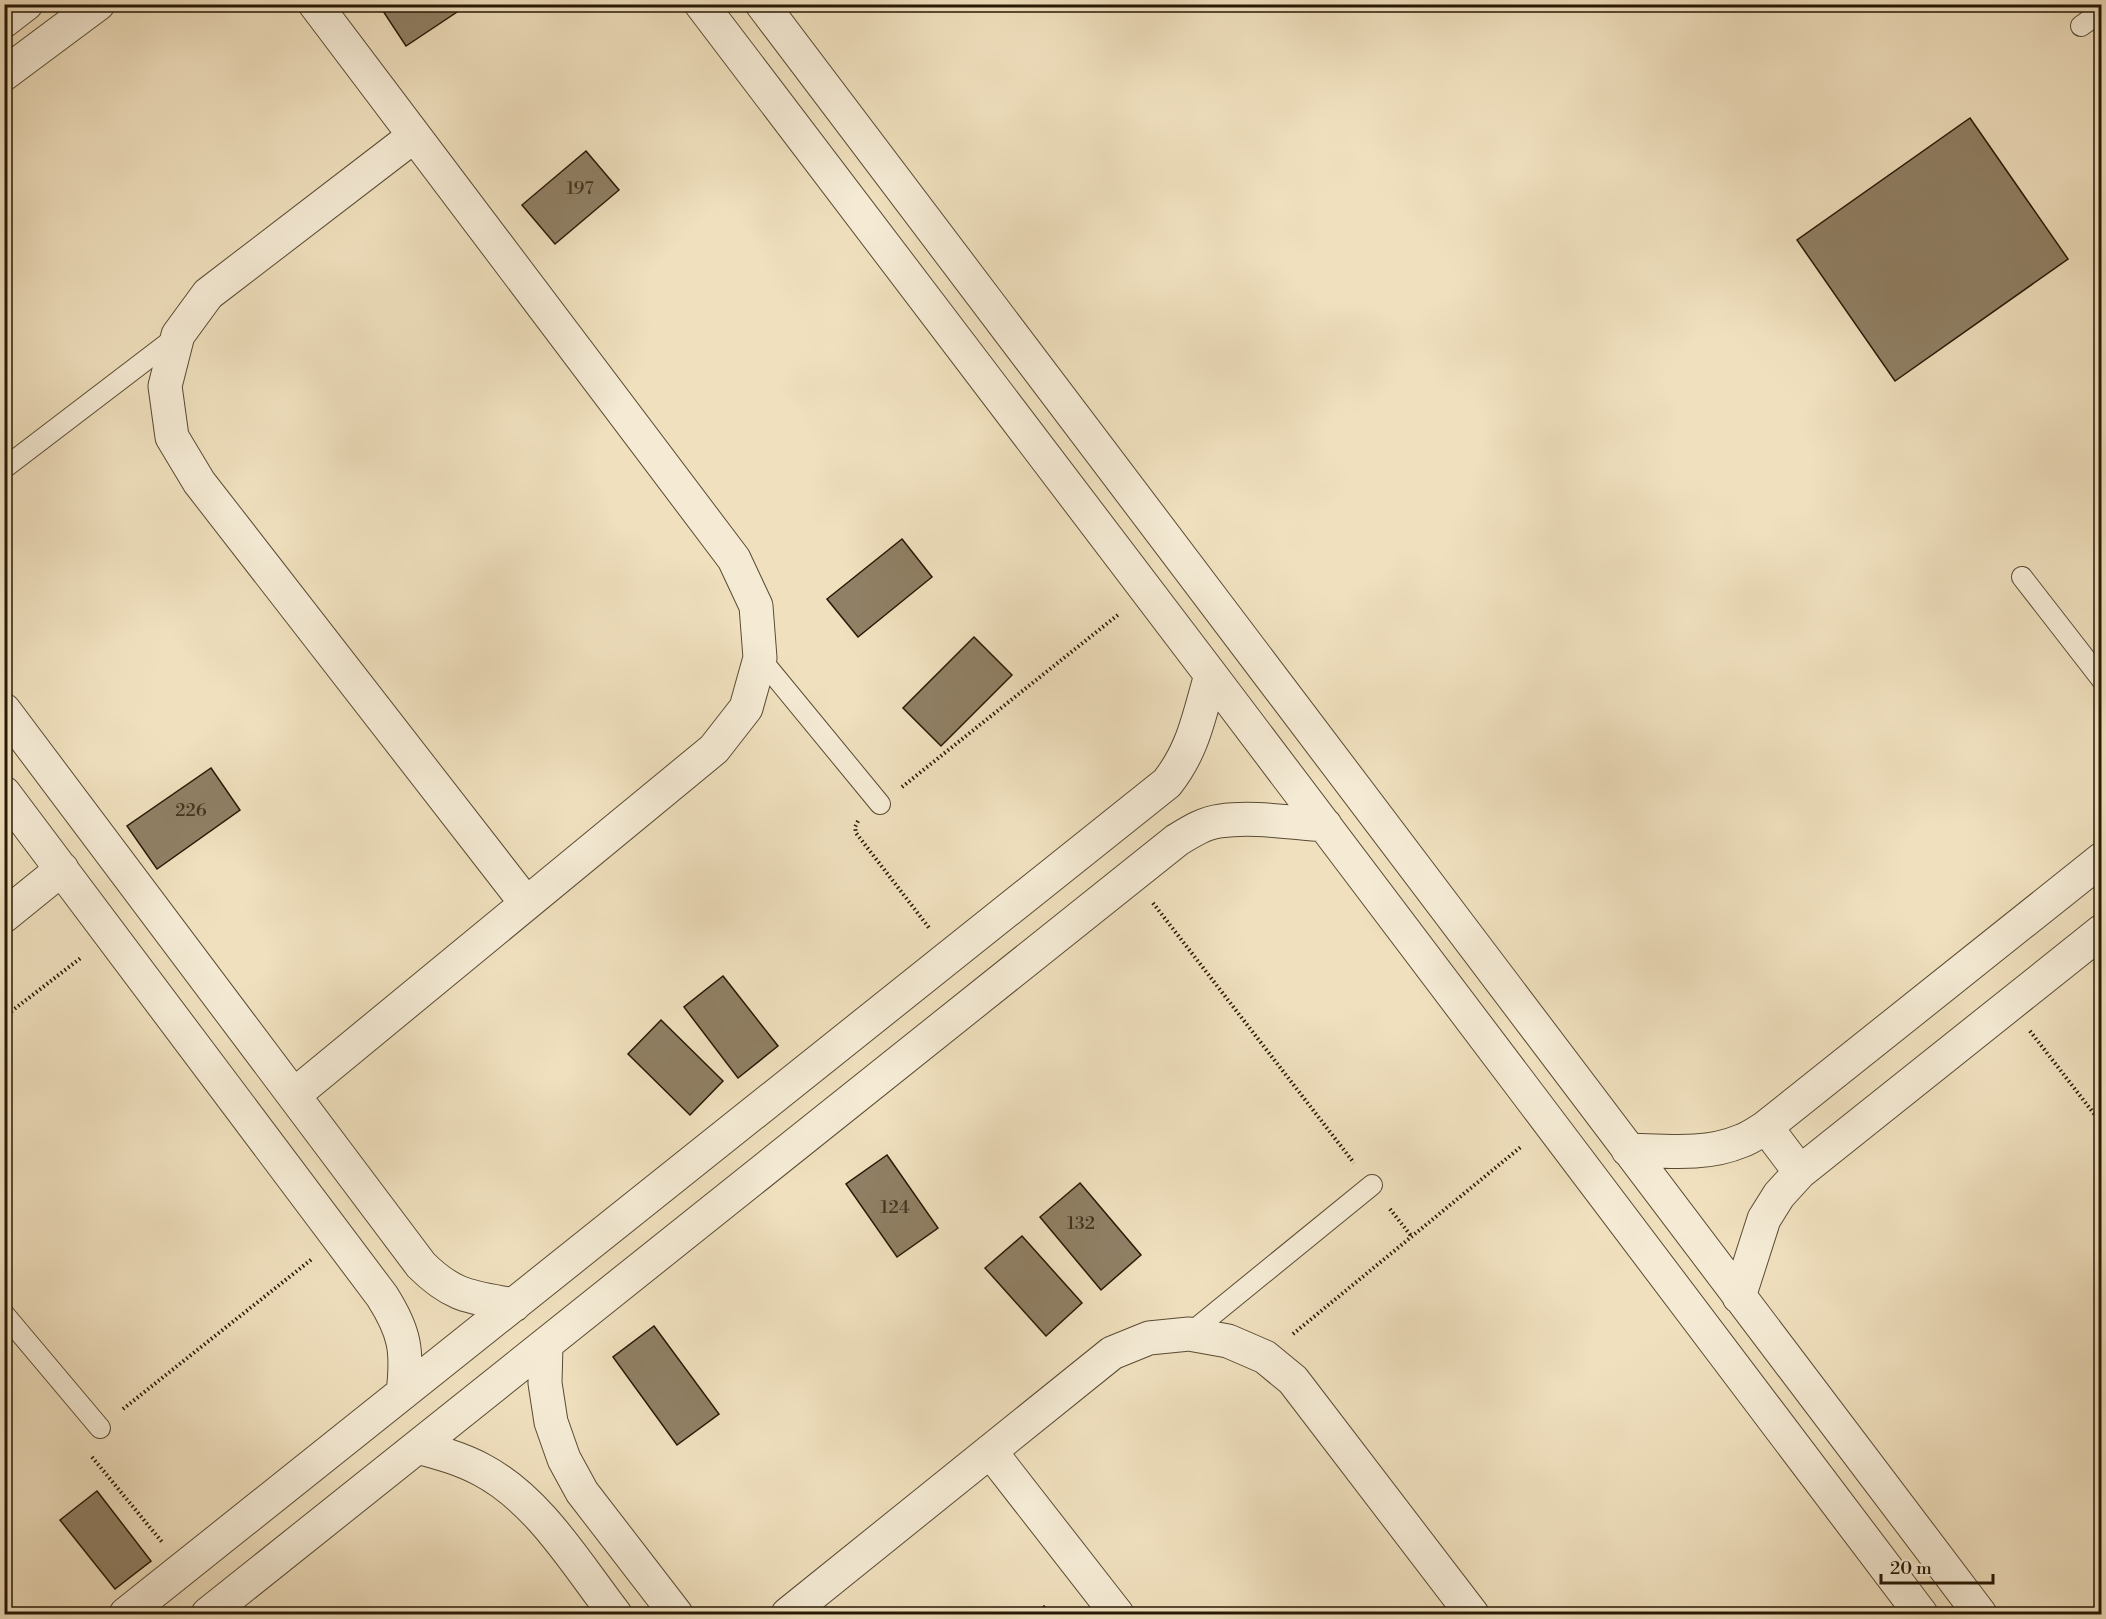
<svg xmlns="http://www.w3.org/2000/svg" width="2106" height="1619" font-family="'Libre Bodoni',serif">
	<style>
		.building { fill: #908065; stroke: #271905; stroke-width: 1.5 }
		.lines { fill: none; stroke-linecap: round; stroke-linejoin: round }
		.lane-casing { stroke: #594b33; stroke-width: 22 }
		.street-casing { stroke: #594b33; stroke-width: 35 }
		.path { stroke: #271905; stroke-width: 4; stroke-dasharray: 1.5 3; stroke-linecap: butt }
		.lane { stroke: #f5ebd5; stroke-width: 20 }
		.street { stroke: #f5ebd5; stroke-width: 33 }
		.labels { text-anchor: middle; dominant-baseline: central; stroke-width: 6; stroke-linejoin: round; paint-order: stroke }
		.number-label { font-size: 18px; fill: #41331d }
	</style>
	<rect width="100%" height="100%" fill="#f0e0be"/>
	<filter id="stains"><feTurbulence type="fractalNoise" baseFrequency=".00333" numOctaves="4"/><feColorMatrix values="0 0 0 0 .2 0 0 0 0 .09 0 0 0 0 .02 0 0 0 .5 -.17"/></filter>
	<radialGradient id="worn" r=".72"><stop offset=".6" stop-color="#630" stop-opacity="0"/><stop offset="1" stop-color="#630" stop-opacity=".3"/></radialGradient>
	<path class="building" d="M386 4H469L406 46 381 8Z
		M1970 118 2068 259 1895 381 1797 240Z
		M586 151 619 190 555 244 522 205Z
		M902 539 932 577 858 637 827 599Z
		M974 637 1012 675 941 746 903 708Z
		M211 768 240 810 157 869 127 826Z
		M723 976 778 1046 738 1078 684 1007Z
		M661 1020 723 1081 690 1115 628 1054Z
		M887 1155 938 1228 897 1257 846 1184Z
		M1080 1183 1141 1255 1101 1290 1040 1217Z
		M1022 1236 1082 1303 1046 1336 985 1268Z
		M654 1326 719 1414 677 1445 613 1357Z
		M97 1491 151 1561 115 1589 60 1520Z
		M1044 1606 1051 1614H1034Z"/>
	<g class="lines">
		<defs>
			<path id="lane" d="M2081 26 2102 11
				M7 466 176 337
				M2022 577 2102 680
				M760 658 880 804
				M4 1314 100 1428
				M1189 1334 1372 1185"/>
			<path id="street" d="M701 4 1211 675 1921 1614
				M762 4 1980 1614
				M4 21 26 4
				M4 74 98 4
				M414 136 208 294 178 335 165 386 172 437 199 482 526 903
				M4 710 421 1265C453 1297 471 1297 514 1305
				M4 793 382 1296C405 1332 408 1351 403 1393
				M4 916 62 869
				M294 1095 714 749 746 708 760 658 756 606 734 559 315 4
				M1766 1127 1800 1172
				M1628 1150C1666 1151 1706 1156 1741 1141 1750 1138 1758 1132 1766 1127L2102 859
				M1739 1297 1764 1219 1779 1195 1800 1172 2102 931
				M546 1345 545 1383 551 1422 564 1459 582 1492 676 1614
				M418 1447C440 1453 462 1459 482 1470 539 1500 577 1565 615 1614
				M990 1451 1117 1614
				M126 1614 1167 783C1194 749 1199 715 1211 675
				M208 1614 1177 840C1190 832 1204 823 1220 821 1254 816 1291 823 1325 825
				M788 1614 1112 1353 1149 1338 1189 1334 1228 1341 1265 1357 1293 1380 1472 1614"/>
		</defs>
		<use href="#lane" class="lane-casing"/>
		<use href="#street" class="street-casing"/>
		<path class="path" d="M902 787 1119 614
			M858 821 855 827 856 833 930 929
			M1153 903 1354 1163
			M4 1017 82 957
			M2030 1031 2102 1124
			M1390 1209 1412 1237
			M1293 1334 1522 1146
			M123 1409 312 1259
			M92 1457 162 1542"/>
		<use href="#lane" class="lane"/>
		<use href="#street" class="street"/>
	</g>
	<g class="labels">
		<g class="number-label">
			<text x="580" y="188">197</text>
			<text x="191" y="810">226</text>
			<text x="895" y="1207">124</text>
			<text x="1081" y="1223">132</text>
		</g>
	</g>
	<rect width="2106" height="1619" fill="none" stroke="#f0e0be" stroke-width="24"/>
	<rect x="6" y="6" width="2094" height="1607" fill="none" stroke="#271905" stroke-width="3"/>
	<rect x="12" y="12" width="2082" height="1595" fill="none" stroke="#271905" stroke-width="1.5"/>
	<path d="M1881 1574v9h112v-9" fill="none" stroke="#271905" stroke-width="3"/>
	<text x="1890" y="1574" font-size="18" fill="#271905" stroke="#f5ebd5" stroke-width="4.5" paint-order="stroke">20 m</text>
	<rect width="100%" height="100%" filter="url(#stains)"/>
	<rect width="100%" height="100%" fill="url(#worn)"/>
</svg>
